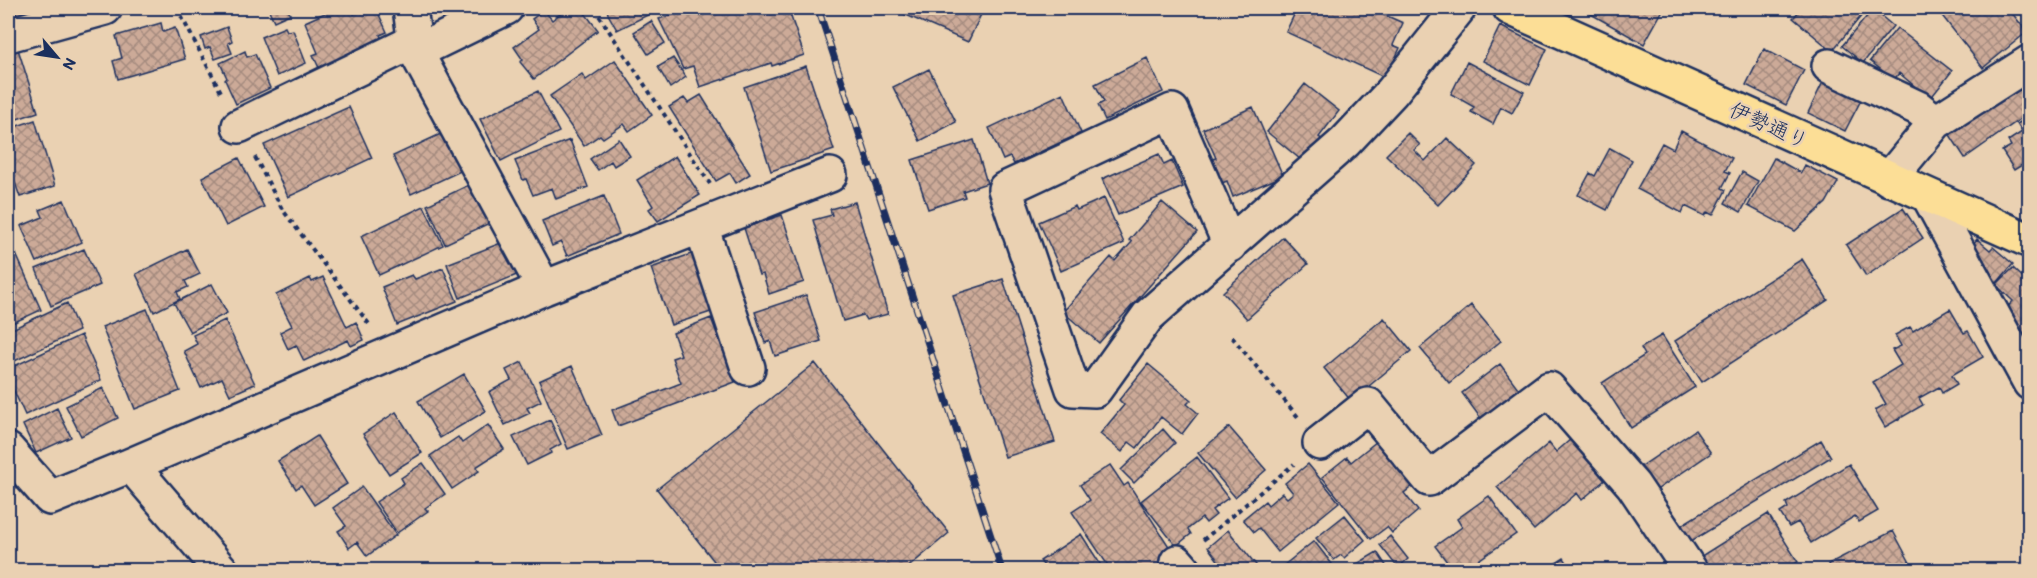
<svg xmlns="http://www.w3.org/2000/svg" width="2037" height="578" font-family="Itim,'Klee One',sans-serif">
	<style>
		.building { fill: url(#building-cross-hatch); stroke: #1b2f5e; stroke-width: 1.5 }
		.lines { fill: none; stroke-linecap: round; stroke-linejoin: round }
		.minor-casing { stroke: #1b2f5e; stroke-width: 38 }
		.major-casing { stroke: #1b2f5e; stroke-width: 38 }
		.path { stroke: #1b2f5e; stroke-width: 4; stroke-dasharray: 4.5 4.5; stroke-linecap: butt }
		.minor { stroke: #ead1b2; stroke-width: 33 }
		.major { stroke: #fcde96; stroke-width: 33 }
		.rail-casing { stroke: #1b2f5e; stroke-width: 7 }
		.rail { stroke: #ead1b2; stroke-width: 4.5; stroke-dasharray: 14; stroke-linecap: butt }
		.labels { text-anchor: middle; dominant-baseline: central; stroke-width: 5; stroke-linejoin: round; paint-order: stroke }
		.street-label { font-size: 21px; fill: #1b2f5e; stroke: #ead1b2 }
	</style>
	<defs>
		<pattern id="building-cross-hatch" width="8" height="8" patternUnits="userSpaceOnUse" patternTransform="scale(1.5)"><rect width="8" height="8" fill="#ccaa98"/><path d="M0 0l8 8M0 8l8-8" fill="none" stroke="#a58b7f"/></pattern>
	</defs>
	<rect width="100%" height="100%" fill="#ead1b2"/>
	<filter id="ink" filterUnits="userSpaceOnUse"><feTurbulence type="fractalNoise" baseFrequency=".0167" numOctaves="2"/><feDisplacementMap in="SourceGraphic" scale="12" xChannelSelector="R" yChannelSelector="G"/><feConvolveMatrix kernelMatrix="1 2 1 2 8 2 1 2 1" color-interpolation-filters="sRGB"/></filter>
	<g filter="url(#ink)">
		<path class="building" d="M8 8H30L32 12 8 19Z
			M268 8H287L290 14 274 21Z
			M336 8H351L354 14 368 8H376L387 32 380 35 383 41 320 70 313 55 318 53 305 22Z
			M568 8H581L598 30 534 79 520 62 523 60 514 47 539 29 532 19 544 10 552 20Z
			M607 8H657L658 10 617 30 608 14Z
			M693 8H788L804 55 772 66 771 63 700 87 693 66 683 69 659 19Z
			M890 8H984L968 42Z
			M1302 8H1369L1403 23 1393 45 1400 48 1386 78 1286 32 1294 15 1298 16Z
			M1802 8H1868L1832 51 1793 18Z
			M1936 8H2008L2027 32 1983 68Z
			M1582 9V8H1664L1644 44Z
			M1873 9 1893 26 1863 63 1842 46Z
			M651 21 665 43 648 54 634 32Z
			M161 23 163 32 175 28 185 59 118 79 113 61 122 58 116 36Z
			M1500 26 1547 49 1530 85 1483 61Z
			M227 27 232 41 228 43 232 53 215 59 210 47 205 49 201 37Z
			M285 27 287 31 293 30 306 63 277 76 261 37Z
			M1897 28 1952 71 1930 99 1899 73 1894 80 1870 61Z
			M18 49 38 112 17 119 15 113 8 116V52Z
			M1764 49 1804 70 1786 105 1746 85Z
			M245 51 247 57 255 54 270 88 236 104 225 80 227 78 220 63Z
			M673 58 686 77 670 88 658 67Z
			M1147 58 1163 92 1105 120 1098 105 1104 102 1095 84Z
			M615 60 652 115 629 131 624 124 603 138 600 135 584 146 550 96 582 74 586 80Z
			M1467 62 1524 92 1512 113 1501 107 1493 124 1471 112 1474 107 1451 94Z
			M806 66 834 150 771 171 744 87Z
			M929 69 956 122 920 141 893 87Z
			M2030 78V112L1965 158 1950 135Z
			M1823 82 1861 100 1845 131 1808 113Z
			M1305 84 1339 111 1319 137 1324 141 1306 164 1267 132Z
			M538 91 559 132 501 161 480 119Z
			M1063 93 1081 133 1014 164 1010 157 1003 160 989 128Z
			M701 95 750 174 736 183 730 173 716 181 669 107 684 98 688 103Z
			M349 107 372 158 288 197 264 145Z
			M1253 107 1283 176 1233 197 1227 181 1222 183 1212 159 1216 158 1203 129Z
			M2030 116V160L2014 170 2002 151 2011 146 2008 141 2022 132 2017 124Z
			M35 120 55 186 20 197 14 180 8 183V129Z
			M1681 131 1732 158 1725 171 1730 173 1722 188 1726 190 1713 215 1707 212 1705 216 1685 206 1682 213 1637 189 1662 143 1673 149Z
			M445 132 463 170 411 194 393 156Z
			M1408 133 1420 145 1414 150 1425 161 1447 138 1476 165 1438 205 1386 155Z
			M619 139 630 156 614 166 611 161 598 170 590 159Z
			M570 140 588 187 556 199 552 188 533 195 526 179 523 180 515 161Z
			M974 140 987 183 963 191 965 197 928 209 912 160Z
			M1610 148 1632 160 1607 210 1578 195 1590 173 1595 176Z
			M1159 154 1164 165 1172 161 1183 187 1118 215 1102 179Z
			M675 156 700 195 658 221 649 209 653 206 637 180Z
			M239 158 264 207 226 226 202 177Z
			M1774 158 1801 173 1805 165 1838 182 1826 203 1795 231 1748 206Z
			M1742 172 1758 181 1741 212 1725 203Z
			M475 182 494 221 445 244 427 205Z
			M604 196 619 234 567 256 561 242 552 246 542 221Z
			M1104 198 1124 243 1061 271 1039 222 1075 206 1077 210Z
			M64 200 82 242 37 262 21 226 43 217 40 210Z
			M855 202 888 314 866 320 863 315 843 321 813 220 832 215 830 209Z
			M1162 202 1197 232 1099 343 1063 312 1111 257 1115 261 1132 242 1129 240Z
			M424 206 443 245 379 275 361 236Z
			M1903 208 1923 238 1866 276 1846 245Z
			M782 215 804 282 769 294 763 274 759 275 744 228Z
			M8 236 41 310 8 325Z
			M1283 237 1308 264 1247 319 1223 292Z
			M1977 239 1990 250 1993 247 2013 264 1990 291 1968 250Z
			M506 241 519 274 460 298 447 264Z
			M84 249 100 285 51 306 36 269Z
			M187 249 200 274 185 281 188 287 177 292 180 299 154 312 136 274Z
			M694 253 714 311 671 325 651 268Z
			M1802 259 1828 300 1702 382 1675 341Z
			M443 268 457 301 397 325 382 287 412 275 415 279Z
			M2013 268 2030 284V337L2027 340 2001 314 2013 301 1996 285Z
			M323 277 347 327 356 322 364 340 351 346 348 340 304 361 296 345 288 349 280 332 292 326 276 295 310 278 312 282Z
			M1003 279 1055 442 1005 457 953 295Z
			M212 284 227 313 190 332 174 303Z
			M806 295 821 341 775 356 770 341 765 343 755 312Z
			M67 303 79 331 8 364V331Z
			M1471 305 1501 341 1449 383 1420 348Z
			M147 309 180 391 135 409 102 327Z
			M1950 309 1964 333 1968 331 1983 357 1952 375 1957 384 1942 393 1939 387 1919 398 1923 405 1885 427 1875 410 1886 404 1873 382 1901 365 1892 350 1901 346 1895 335 1910 327 1913 331Z
			M711 318 735 382 618 426 612 410 681 383 672 358 681 355 673 333Z
			M1384 318 1411 351 1351 401 1324 368Z
			M225 320 255 384 230 395 222 378 201 388 184 351 197 344 193 335Z
			M81 335 101 380 25 415 8 378V369Z
			M1662 335 1695 387 1631 428 1602 383 1645 355 1641 348Z
			M522 362 541 401 527 408 530 413 505 425 489 392 511 380 506 370Z
			M815 363 949 533 905 570H721L657 489Z
			M1148 364 1191 400 1187 404 1198 413 1182 434 1161 417 1137 448 1129 442 1122 452 1100 434 1124 405 1119 400Z
			M1500 364 1521 392 1482 420 1462 393Z
			M572 366 602 435 568 449 539 381Z
			M464 374 486 411 440 438 418 401Z
			M103 388 118 418 81 436 66 406Z
			M57 408 71 437 36 453 23 425Z
			M396 412 422 453 389 474 363 434Z
			M550 420 561 444 550 450 551 453 527 465 513 437Z
			M488 425 504 449 476 467 479 471 452 489 430 456 458 437 462 443Z
			M1229 427 1266 470 1235 497 1198 453Z
			M1163 429 1175 443 1134 483 1121 470Z
			M1695 430 1711 453 1652 493 1636 470Z
			M317 436 347 484 314 505 301 485 296 489 278 461Z
			M1382 437 1418 482 1404 493 1418 511 1392 533 1387 527 1371 539 1322 477 1347 457 1351 462Z
			M1571 439 1606 479 1582 500 1577 493 1534 530 1497 487 1549 443 1556 452Z
			M1821 440 1831 457 1688 543 1678 527Z
			M1197 457 1228 498 1212 510 1216 515 1206 523 1202 518 1188 529 1191 534 1176 546 1141 501Z
			M423 463 445 494 425 508 428 511 397 533 376 502 404 483 401 478Z
			M1308 464 1339 502 1278 552 1259 528 1254 532 1243 519 1265 501 1268 505 1282 493 1287 498 1293 493 1285 483Z
			M1849 464 1878 511 1859 522 1855 516 1811 543 1798 522 1789 527 1780 513 1788 508 1786 503Z
			M1110 465 1124 486 1128 483 1172 551 1159 560 1166 570H1111L1072 512 1090 500 1080 485Z
			M362 487 396 535 367 556 357 542 349 548 338 531 346 526 333 508Z
			M1489 496 1516 534 1464 570H1453L1435 546 1462 527 1457 519Z
			M1768 514 1798 562 1784 570H1701L1695 560Z
			M1345 515 1365 540 1344 558 1341 555 1334 560 1316 538Z
			M1228 530 1260 570H1211L1220 563 1208 547Z
			M1893 531 1914 570H1831L1828 564Z
			M1081 534 1104 570H1047L1040 561Z
			M1390 536 1408 559 1398 568 1380 545Z
			M1314 541 1332 564 1325 570H1278Z
			M1377 552 1389 570H1347Z
			M1564 558 1572 570H1545Z"/>
		<g class="lines">
			<defs>
				<path id="minor" d="M410 8 416 52 544 288
					M8 35 105 8
					M416 52 506 8
					M1829 66 1918 108 1936 122
					M239 126 415 41
					M1889 179 1936 122 2030 62
					M1929 197 2030 383
					M701 226 748 368
					M1230 245 1172 111 1005 189 1073 389 1095 390 1148 316 1345 142 1392 92 1459 8
					M1320 443 1368 405 1429 479 1549 389 1633 485 1690 570
					M8 450 50 498 131 465 544 288 830 175
					M131 465 221 570
					M1177 562 1184 570"/>
				<path id="major" d="M1510 8 2030 241"/>
			</defs>
			<use href="#minor" class="minor-casing"/>
			<use href="#major" class="major-casing"/>
			<path class="path" d="M177 8 222 94
				M594 8 710 184
				M255 157 282 209 369 324
				M1232 337 1298 417
				M1203 540 1294 464"/>
			<use href="#minor" class="minor"/>
			<use href="#major" class="major"/>
			<defs>
				<path id="rail" d="M818 8 1002 570"/>
			</defs>
			<use href="#rail" class="rail-casing"/>
			<use href="#rail" class="rail"/>
		</g>
	</g>
	<g class="labels">
		<g class="street-label">
			<text transform="translate(1769 125) rotate(24)">伊勢通り</text>
		</g>
	</g>
	<rect width="2037" height="578" fill="none" stroke="#ead1b2" stroke-width="30"/>
	<rect x="15" y="15" width="2007" height="548" fill="none" stroke="#1b2f5e" stroke-width="2" filter="url(#ink)"/>
	<g transform="translate(57 57) rotate(119)" stroke="#ead1b2" stroke-width="4.5" paint-order="stroke">
	<path d="M0-4.5L10 22L0 15L-10 22Z" fill="#1b2f5e"/>
	<text y="-9" font-size="16" font-weight="bold" text-anchor="middle" fill="#1b2f5e">N</text>
	</g>
</svg>
